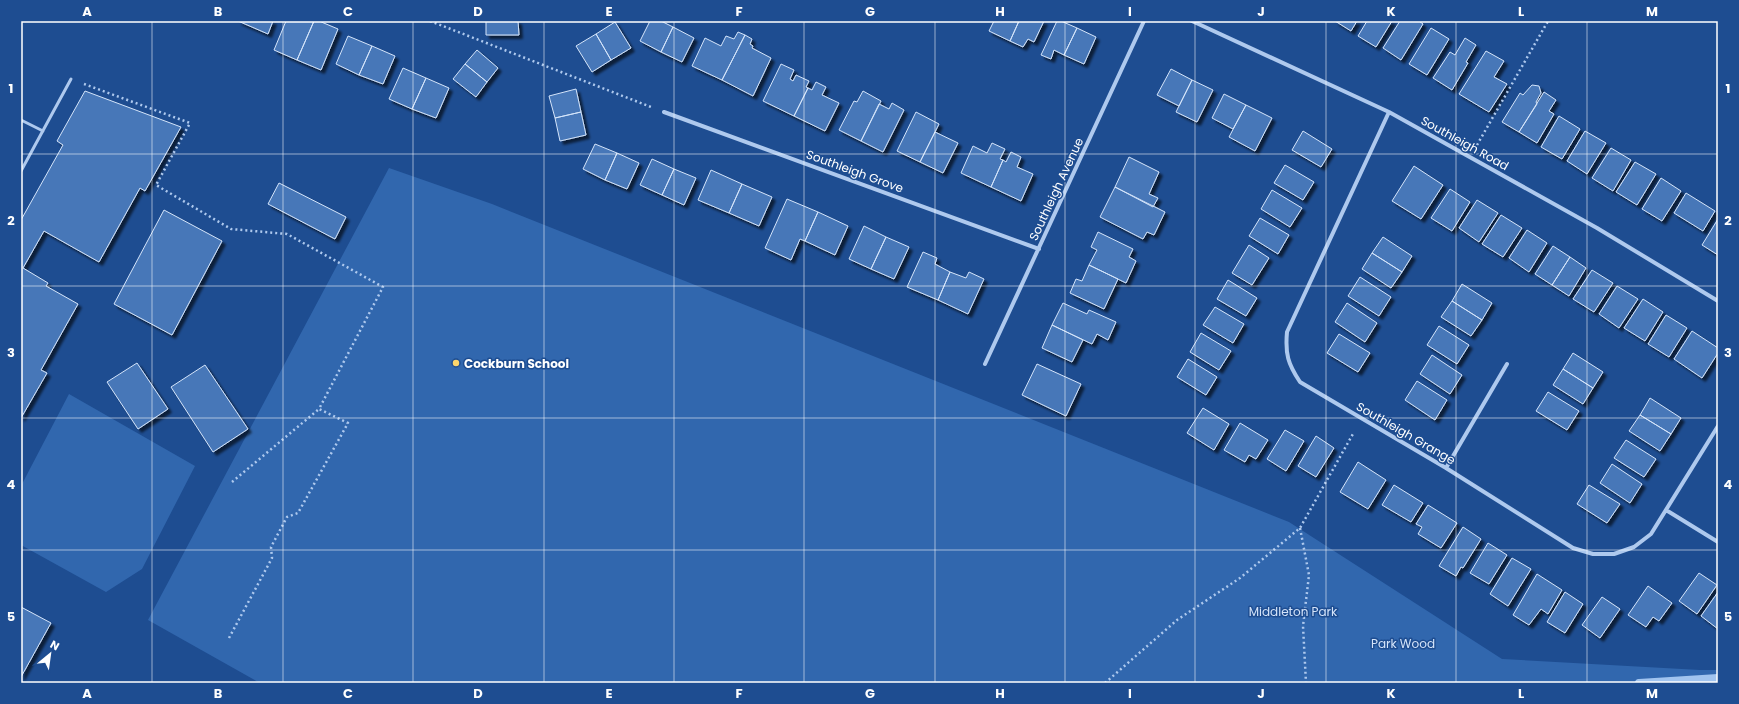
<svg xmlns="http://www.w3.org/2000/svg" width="1739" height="704" font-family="Poppins,sans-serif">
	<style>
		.green { fill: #3167ae }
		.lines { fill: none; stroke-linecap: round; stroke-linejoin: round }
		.stream { stroke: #a1c4ef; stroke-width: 8 }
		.building { fill: #4677b8; stroke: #d4e4fa; filter: url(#shadow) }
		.path { stroke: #aec9ee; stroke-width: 2.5; stroke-dasharray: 2 3; stroke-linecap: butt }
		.service { stroke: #aec9ee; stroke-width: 3 }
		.minor { stroke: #aec9ee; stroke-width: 4 }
		.grid { fill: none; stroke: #fff; stroke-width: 1; stroke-opacity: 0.55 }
		.poi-dot { fill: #fcd66d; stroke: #1e4d91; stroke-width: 1.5 }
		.labels { text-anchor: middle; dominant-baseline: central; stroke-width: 3; stroke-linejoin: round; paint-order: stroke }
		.street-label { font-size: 12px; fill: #fff; stroke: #1e4d91 }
		.poi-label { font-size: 12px; font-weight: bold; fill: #fff; stroke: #1e4d91; text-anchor: start }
		.park-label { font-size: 12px; fill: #d4e4fa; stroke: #1e4d91 }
		.neatline { fill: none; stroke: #fff; stroke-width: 1.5 }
		.grid-label { font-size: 13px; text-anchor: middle; font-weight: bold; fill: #fff }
	</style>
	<defs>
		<filter id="shadow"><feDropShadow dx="3.5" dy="3.5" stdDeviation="1" flood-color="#0009"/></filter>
	</defs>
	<rect width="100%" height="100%" fill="#1e4d91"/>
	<path class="green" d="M389 168 492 204 1289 522 1502 659 1700 670H1718V683H260L148 620Z
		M69 394 195 466 142 569 106 592 21 545V486Z"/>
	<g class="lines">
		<path class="stream" d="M1639 683 1718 678"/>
	</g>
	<path class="building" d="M238 21H273L268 34Z
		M286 21H314L297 60 274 50Z
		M314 21H319L338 29 321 70 297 60Z
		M486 21H518L519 35H486Z
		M650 21H661L673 27 661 52 640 41Z
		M994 21H1019L1010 41 989 31Z
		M1019 21H1044L1034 42 1028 39 1023 47 1010 41Z
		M1057 21H1061L1077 28 1064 55 1054 50 1051 59 1041 55Z
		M1335 21H1357L1351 31Z
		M1367 21H1392L1376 47 1358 36Z
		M1400 21H1419L1423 24 1401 60 1383 48Z
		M615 22 631 48 611 60 596 34Z
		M673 27 694 38 682 62 661 52Z
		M1077 28 1096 37 1084 64 1064 55Z
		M1431 28 1449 39 1427 75 1409 64Z
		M738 32 745 35 722 80 692 66 705 38 721 46 726 36 734 39Z
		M596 34 611 60 592 72 576 46Z
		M745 35 752 39 750 44 753 46 752 48 771 58 753 96 722 80Z
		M348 36 372 46 359 75 336 64Z
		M1465 38 1476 45 1466 62 1468 63 1452 90 1433 78 1450 52 1455 55Z
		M372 46 395 56 383 84 359 75Z
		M477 50 498 68 487 82 465 64Z
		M1486 51 1504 61 1494 77 1507 84 1489 112 1459 94Z
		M465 64 487 82 476 97 453 79Z
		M781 64 794 70 790 79 793 81 796 75 809 81 806 87 808 88 794 116 763 101Z
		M403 68 426 78 412 109 389 99Z
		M1171 69 1192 80 1179 106 1157 95Z
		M426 78 449 88 436 118 412 109Z
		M1192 80 1213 90 1197 122 1176 112Z
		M816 82 826 87 822 95 839 103 825 131 794 116 808 88 812 90Z
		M1532 85 1539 86 1541 93 1536 102 1537 104 1519 132 1502 122 1520 93 1523 95Z
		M576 89 581 112 555 118 549 96Z
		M85 91 181 127 145 191 140 188 99 262 44 231 23 268 48 283 46 286 78 304 41 370 47 373 21 418V220L63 145 57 141Z
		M863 91 881 101 861 141 839 130 854 101 857 102Z
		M1544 92 1556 100 1549 111 1554 114 1537 143 1519 132Z
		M1224 94 1246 105 1233 129 1212 118Z
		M892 103 904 110 883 152 861 141 879 104 889 109Z
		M1246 105 1272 118 1255 151 1229 137Z
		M581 112 586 135 560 141 555 118Z
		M916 112 939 124 920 162 897 151Z
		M1559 116 1580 129 1562 159 1541 147Z
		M1303 131 1332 149 1321 167 1292 150Z
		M1585 131 1606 143 1587 174 1567 161Z
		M935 132 958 143 943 173 920 162Z
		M992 143 1005 149 1000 159 1003 160 991 187 961 173 973 146 987 153Z
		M595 144 617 153 605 180 583 169Z
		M1611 148 1631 160 1613 191 1592 178Z
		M1011 152 1021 157 1017 167 1033 174 1021 201 991 187 1003 160 1006 162Z
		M617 153 639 163 627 189 605 180Z
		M1129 157 1159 172 1149 194 1158 198 1153 207 1115 187Z
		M652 159 674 169 662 195 640 185Z
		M1635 162 1656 174 1637 205 1616 192Z
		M1285 165 1314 182 1303 200 1274 183Z
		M1414 166 1443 185 1421 219 1392 201Z
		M674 169 696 178 684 205 662 195Z
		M711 170 742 184 729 213 698 200Z
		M1661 178 1681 191 1662 221 1642 209Z
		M279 183 346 217 335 239 268 204Z
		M742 184 772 197 759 226 729 213Z
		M1115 187 1165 212 1154 235 1147 232 1143 239 1100 217Z
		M1450 189 1470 202 1452 231 1431 218Z
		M1272 190 1302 208 1290 227 1261 209Z
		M1686 193 1715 211 1703 231 1674 213Z
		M787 199 818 212 805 241 800 239 791 260 765 248Z
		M1477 200 1498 213 1479 242 1459 228Z
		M164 210 222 241 172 335 114 304Z
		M818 212 848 226 835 255 805 241Z
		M1501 215 1522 228 1503 257 1482 244Z
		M1260 218 1289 235 1278 254 1249 236Z
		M1718 219V255L1702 245Z
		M864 226 886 237 871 269 849 259Z
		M1527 230 1547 243 1529 272 1509 258Z
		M1098 232 1133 249 1129 257 1136 261 1126 283 1089 265 1097 250 1091 247Z
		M886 237 909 247 894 279 871 269Z
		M1383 237 1412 256 1402 272 1372 253Z
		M1249 245 1269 258 1252 285 1232 273Z
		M1553 246 1570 257 1552 285 1535 274Z
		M923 252 937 258 935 264 950 272 938 300 907 287Z
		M1372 253 1402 272 1391 288 1362 269Z
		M1570 257 1586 268 1569 296 1552 285Z
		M1089 265 1118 279 1104 309 1070 293 1076 279 1082 281Z
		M1592 270 1613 283 1594 312 1573 299Z
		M950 272 966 278 969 272 984 279 968 314 938 300Z
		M1360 277 1391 297 1379 316 1348 296Z
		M1228 280 1257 298 1246 316 1217 299Z
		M1462 284 1492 303 1482 320 1452 301Z
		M1617 286 1638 299 1619 328 1599 314Z
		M1643 299 1663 312 1645 341 1624 328Z
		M1452 301 1482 320 1471 336 1441 317Z
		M1063 303 1087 314 1089 310 1116 322 1108 340 1097 334 1092 344 1052 325Z
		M1347 303 1377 323 1365 342 1335 322Z
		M1215 307 1244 324 1233 343 1203 325Z
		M1666 315 1687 328 1669 357 1648 344Z
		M1052 325 1083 340 1072 362 1042 348Z
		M1439 326 1469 345 1457 364 1427 345Z
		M1692 331 1718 348V353L1702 378 1674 359Z
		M1201 333 1231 351 1219 370 1190 352Z
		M1339 334 1370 353 1358 372 1327 353Z
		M1573 353 1603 372 1593 388 1563 369Z
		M1432 355 1462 375 1450 394 1420 374Z
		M1188 359 1217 377 1206 395 1177 377Z
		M137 363 168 409 138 429 107 382Z
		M1037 364 1081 384 1066 416 1022 395Z
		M205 365 248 429 213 452 171 387Z
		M1563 369 1593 388 1583 404 1553 385Z
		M1417 381 1447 400 1435 420 1405 400Z
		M1548 392 1579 411 1567 430 1536 411Z
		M1650 398 1681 418 1671 434 1640 415Z
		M1203 408 1229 424 1214 450 1187 433Z
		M1640 415 1671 434 1660 451 1629 431Z
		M1240 423 1268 440 1256 459 1249 455 1245 462 1224 450Z
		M1285 430 1304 441 1286 471 1267 459Z
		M1316 436 1334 448 1316 477 1298 466Z
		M1626 440 1656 459 1644 477 1614 458Z
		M1358 462 1386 480 1368 509 1340 492Z
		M1612 464 1642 484 1630 503 1600 483Z
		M1394 485 1423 503 1411 522 1382 505Z
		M1589 485 1620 504 1607 523 1577 504Z
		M1428 505 1457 523 1441 548 1418 534 1422 527 1416 524Z
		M1463 527 1481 539 1463 568 1461 567 1456 576 1439 566Z
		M1488 543 1507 555 1489 584 1470 573Z
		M1512 558 1531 569 1508 606 1490 594Z
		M1699 573 1717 585 1697 614 1679 601Z
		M1537 574 1562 590 1548 614 1541 609 1529 625 1513 615Z
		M1648 586 1672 603 1659 621 1653 617 1646 627 1628 615Z
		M1565 592 1583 604 1565 633 1547 622Z
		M1718 592V629L1701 616Z
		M1602 597 1620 609 1600 638 1582 625Z
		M21 607 51 623 21 677Z"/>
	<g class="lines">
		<path class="path" d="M430 21 651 107
			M84 84 190 123 156 185 231 229 287 234 383 287 319 409 348 423 298 513 287 517 271 547 272 558 229 638
			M1477 145 1548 21
			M232 482 319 409
			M1300 528 1309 575 1303 626 1306 683
			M1105 683 1177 620 1240 578 1300 528 1354 432"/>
		<path class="service" d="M21 120 43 131
			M21 171 71 79"/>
		<path class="minor" d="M1192 21 1389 112 1597 228 1718 301
			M664 112 1039 249
			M1389 112 1287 332C1285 354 1288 364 1300 382L1446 468 1573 548 1593 554H1614L1634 547 1651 534 1718 426
			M985 364 1144 21
			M1446 468 1507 364
			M1666 510 1718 542"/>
	</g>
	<path class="grid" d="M152 21V683M283 21V683M413 21V683M544 21V683M674 21V683M804 21V683M935 21V683M1065 21V683M1195 21V683M1326 21V683M1456 21V683M1587 21V683M21 154H1718M21 286H1718M21 418H1718M21 550H1718"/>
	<circle class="poi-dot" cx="456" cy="363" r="4"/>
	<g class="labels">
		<g class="street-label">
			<text transform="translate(1465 143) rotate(29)">Southleigh Road</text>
			<text transform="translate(855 171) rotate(20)">Southleigh Grove</text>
			<text transform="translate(1056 189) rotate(-65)">Southleigh Avenue</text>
			<text transform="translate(1406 433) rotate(30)">Southleigh Grange</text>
		</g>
		<g class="poi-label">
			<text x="464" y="363">Cockburn School</text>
		</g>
		<g class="park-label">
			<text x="1293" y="611">Middleton Park</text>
			<text x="1403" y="643">Park Wood</text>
		</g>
	</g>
	<rect width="1739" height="704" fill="none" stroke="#1e4d91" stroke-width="44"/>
	<g transform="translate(50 654) rotate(29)" stroke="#1e4d91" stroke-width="3" paint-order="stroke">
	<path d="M0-3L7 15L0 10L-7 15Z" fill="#ffffff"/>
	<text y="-6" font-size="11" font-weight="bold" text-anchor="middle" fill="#ffffff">N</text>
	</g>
	<rect x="22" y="22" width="1695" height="660" class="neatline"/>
	<g class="grid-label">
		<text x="87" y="16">A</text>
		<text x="218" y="16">B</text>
		<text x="348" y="16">C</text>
		<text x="478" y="16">D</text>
		<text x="609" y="16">E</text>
		<text x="739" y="16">F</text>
		<text x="870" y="16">G</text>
		<text x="1000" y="16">H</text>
		<text x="1130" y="16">I</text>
		<text x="1261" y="16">J</text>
		<text x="1391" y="16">K</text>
		<text x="1521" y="16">L</text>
		<text x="1652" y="16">M</text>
		<text x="11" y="93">1</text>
		<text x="1728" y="93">1</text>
		<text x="11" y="225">2</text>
		<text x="1728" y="225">2</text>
		<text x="11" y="357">3</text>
		<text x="1728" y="357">3</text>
		<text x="11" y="489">4</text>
		<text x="1728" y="489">4</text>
		<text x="11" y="621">5</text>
		<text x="1728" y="621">5</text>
		<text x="87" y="698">A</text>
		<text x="218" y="698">B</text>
		<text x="348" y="698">C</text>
		<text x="478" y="698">D</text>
		<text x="609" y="698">E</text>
		<text x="739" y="698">F</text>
		<text x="870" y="698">G</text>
		<text x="1000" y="698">H</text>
		<text x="1130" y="698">I</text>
		<text x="1261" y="698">J</text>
		<text x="1391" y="698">K</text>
		<text x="1521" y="698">L</text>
		<text x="1652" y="698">M</text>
	</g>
</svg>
